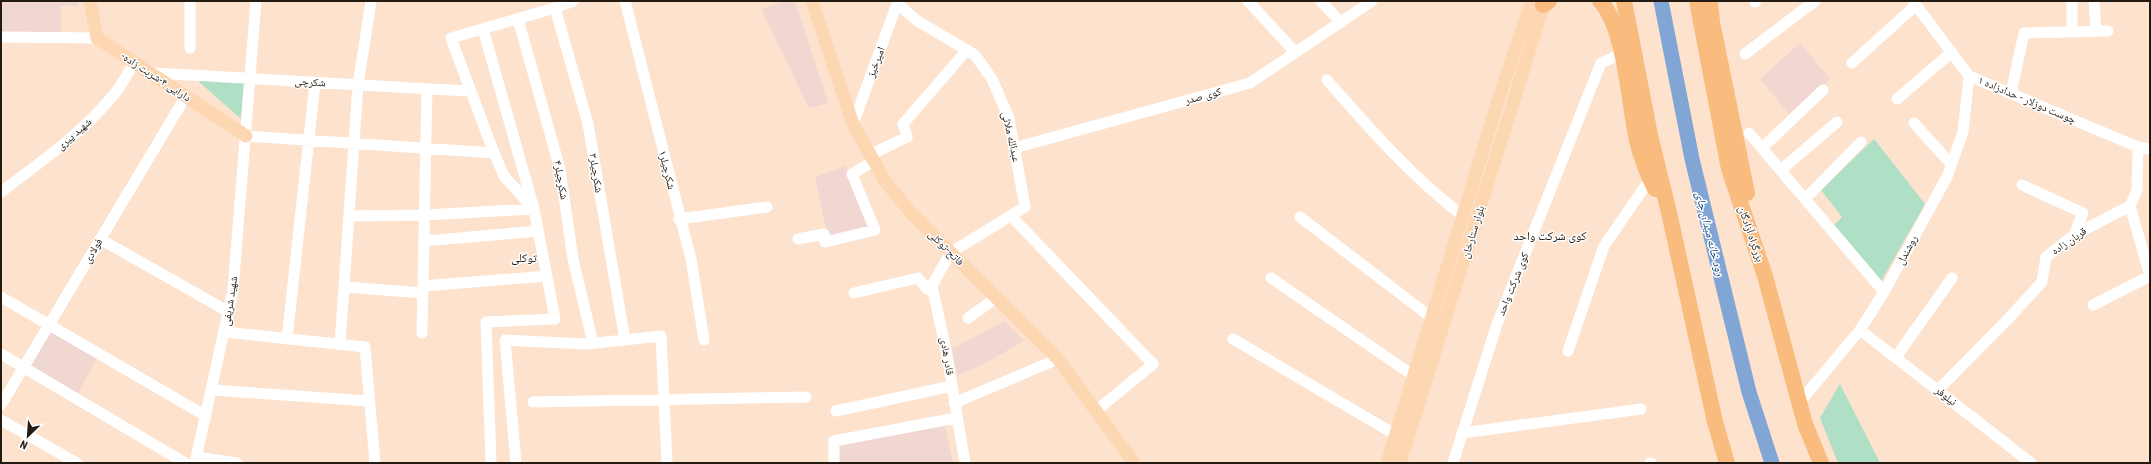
<svg xmlns="http://www.w3.org/2000/svg" width="2151" height="464" font-family="'Roboto Condensed','Noto Naskh Arabic',sans-serif">
	<style>
		.education { fill: #f1d7d1 }
		.green { fill: #afdfc5 }
		.lines { fill: none; stroke-linecap: round; stroke-linejoin: round }
		.river { stroke: #81a6d6; stroke-width: 15 }
		.minor { stroke: #fff; stroke-width: 11 }
		.major { stroke: #fcd7b2; stroke-width: 13 }
		.highway { stroke: #fabc7e; stroke-width: 16 }
		.labels { text-anchor: middle; dominant-baseline: central; stroke-width: 3; stroke-linejoin: round; paint-order: stroke }
		.street-label { font-size: 11px; fill: #231a12; stroke: #fff }
		.water-label { font-size: 12px; font-style: italic; fill: #0e417b; stroke: #fff }
		.neighbourhood-label { font-size: 12px; fill: #231a12; stroke: #fff }
	</style>
	<rect width="100%" height="100%" fill="#fde2cd"/>
	<path class="education" d="M1 1H78L79 6H61V33L1 32Z
		M786 1H795L828 103 809 108 761 9Z
		M1800 43 1830 79 1789 114 1760 79Z
		M846 166 871 227 828 238 815 177Z
		M1004 321 1024 341 989 361 957 376 952 349Z
		M49 330 97 358 76 397 26 368Z
		M944 422 953 463H837V443Z"/>
	<path class="green" d="M197 80 244 82 241 119Z
		M1874 139 1925 204 1880 283 1833 226 1842 217 1821 190Z
		M1840 384 1880 463H1838L1820 418Z"/>
	<g class="lines">
		<path class="river" d="M1661 1 1692 159 1749 392 1772 463"/>
		<path class="minor" d="M190 1V48
			M625 1 691 259 704 340
			M1248 1 1295 52
			M1321 1 1341 23
			M1913 1 1969 76 2138 147 2150 149
			M2072 1V31
			M2094 1 2096 31
			M1755 2 1756 1
			M898 4 916 20 975 55 992 79 1009 118 1025 207 950 253 932 286 946 350 965 463
			M555 8 588 124 625 340
			M518 19 560 169 573 259 593 343
			M483 29 534 209 555 319 486 322 491 463
			M1 37 97 38
			M1745 54 1815 1
			M1852 63 1916 5
			M150 73C257 78 363 86 470 91
			M1327 80C1370 129 1412 177 1463 216
			M2011 93 2024 33 2108 31
			M1897 99 1952 52
			M1914 123 1951 164
			M853 124 898 1
			M1749 133 1884 292
			M246 136 494 153
			M1014 148 1250 83 1372 1
			M1762 148 1823 90
			M870 155 907 137 903 124 967 50
			M1781 170 1837 122
			M2022 185 2083 213 2074 235
			M1 192C41 162 85 131 116 92 123 83 128 73 134 63
			M1805 199 1861 142
			M531 206 504 176 494 153 451 38 555 8 573 1
			M2130 206 2150 276
			M349 216 424 215 534 209
			M1011 216 1153 364 1096 411
			M1300 217 1432 318
			M679 219 767 207
			M100 239 229 312
			M798 239 824 234 825 242 875 230 852 174 874 161
			M424 241 538 231
			M1271 278 1414 376
			M423 286 547 276
			M344 287 423 293
			M854 293 918 278 927 289 932 286
			M1 297 206 416
			M2093 305 2150 276
			M968 318 996 298
			M1860 330 2031 463
			M225 332 365 347 375 463
			M422 333 427 89
			M287 339 315 83
			M1233 339 1396 435
			M340 344 358 85 371 1
			M1568 351 1604 246 1650 179
			M1 354 185 463
			M1896 357 1952 278
			M212 390 369 401
			M1938 390 2009 318 2042 282 2046 257 2074 235 2130 206 2137 190 2138 147
			M533 402 806 397
			M954 403 1058 359
			M1799 403 1860 330 1884 292 1947 177 1963 132 1969 76
			M1 405 186 96
			M836 411 952 386
			M1 420 77 463
			M1462 433 1641 409
			M196 457 237 463
			M195 463 233 290 256 1
			M516 463 505 340 587 344 661 336 667 463
			M834 463V441L956 418
			M1453 463 1497 324 1601 63 1621 54
			M1650 463H1651"/>
		<path class="major" d="M90 1 97 38 246 136
			M812 1 853 124 885 181 910 212 1058 359 1134 463
			M1387 463 1501 91 1532 1
			M1400 463 1545 1"/>
		<path class="highway" d="M1600 1C1625 27 1629 104 1637 141 1641 157 1648 175 1655 189
			M1624 1 1650 135 1670 217 1715 422 1727 463
			M1697 1 1729 169 1765 276 1805 424 1821 463
			M1710 1 1712 22 1747 193
			M1543 5 1549 1"/>
	</g>
	<g class="labels">
		<g class="street-label">
			<text transform="translate(876 62) rotate(-69)">امیرخیز</text>
			<text transform="translate(156 77) rotate(33)">-دارایی ۴-شربت زاده</text>
			<text transform="translate(310 82) rotate(4)">شکرچی</text>
			<text transform="translate(1203 96) rotate(-15)">کوی صدر</text>
			<text transform="translate(2027 100) rotate(23)">چوست دوزلار - حدادزاده ۱</text>
			<text transform="translate(74 134) rotate(-41)">شهید پیری</text>
			<text transform="translate(1011 137) rotate(77)">عبدالله ملائی</text>
			<text transform="translate(667 170) rotate(76)">شکرچیلر۱</text>
			<text transform="translate(596 173) rotate(81)">شکرچیلر۳</text>
			<text transform="translate(561 180) rotate(80)">شکرچیلر۴</text>
			<text transform="translate(1473 232) rotate(-73)">بلوار ستارخان</text>
			<text transform="translate(1751 234) rotate(71)">بزرگراه آزادگان</text>
			<text transform="translate(2069 241) rotate(-34)">قربان زاده</text>
			<text transform="translate(946 248) rotate(45)">فاتح-توکلی</text>
			<text transform="translate(1907 250) rotate(-62)">روشندل</text>
			<text transform="translate(93 251) rotate(-60)">فولادی</text>
			<text transform="translate(1513 284) rotate(-68)">کوی شرکت واحد</text>
			<text transform="translate(230 301) rotate(-81)">شهید شریفى</text>
			<text transform="translate(947 356) rotate(80)">قادر هادی</text>
			<text transform="translate(1946 396) rotate(38)">نیلوفر</text>
		</g>
		<g class="water-label">
			<text transform="translate(1710 234) rotate(76)">رود خانه میدان چای</text>
		</g>
		<g class="neighbourhood-label">
			<text x="1550" y="236">کوی شرکت واحد</text>
			<text x="524" y="258">توکلی</text>
		</g>
	</g>
	<rect width="2151" height="464" fill="none" stroke="#231a12" stroke-width="4"/>
	<g transform="translate(28 436) rotate(205)" stroke="#ffffff" stroke-width="3" paint-order="stroke">
	<path d="M0-3L7 15L0 10L-7 15Z" fill="#231a12"/>
	<text y="-6" font-size="11" font-weight="bold" text-anchor="middle" fill="#231a12">N</text>
	</g>
</svg>
